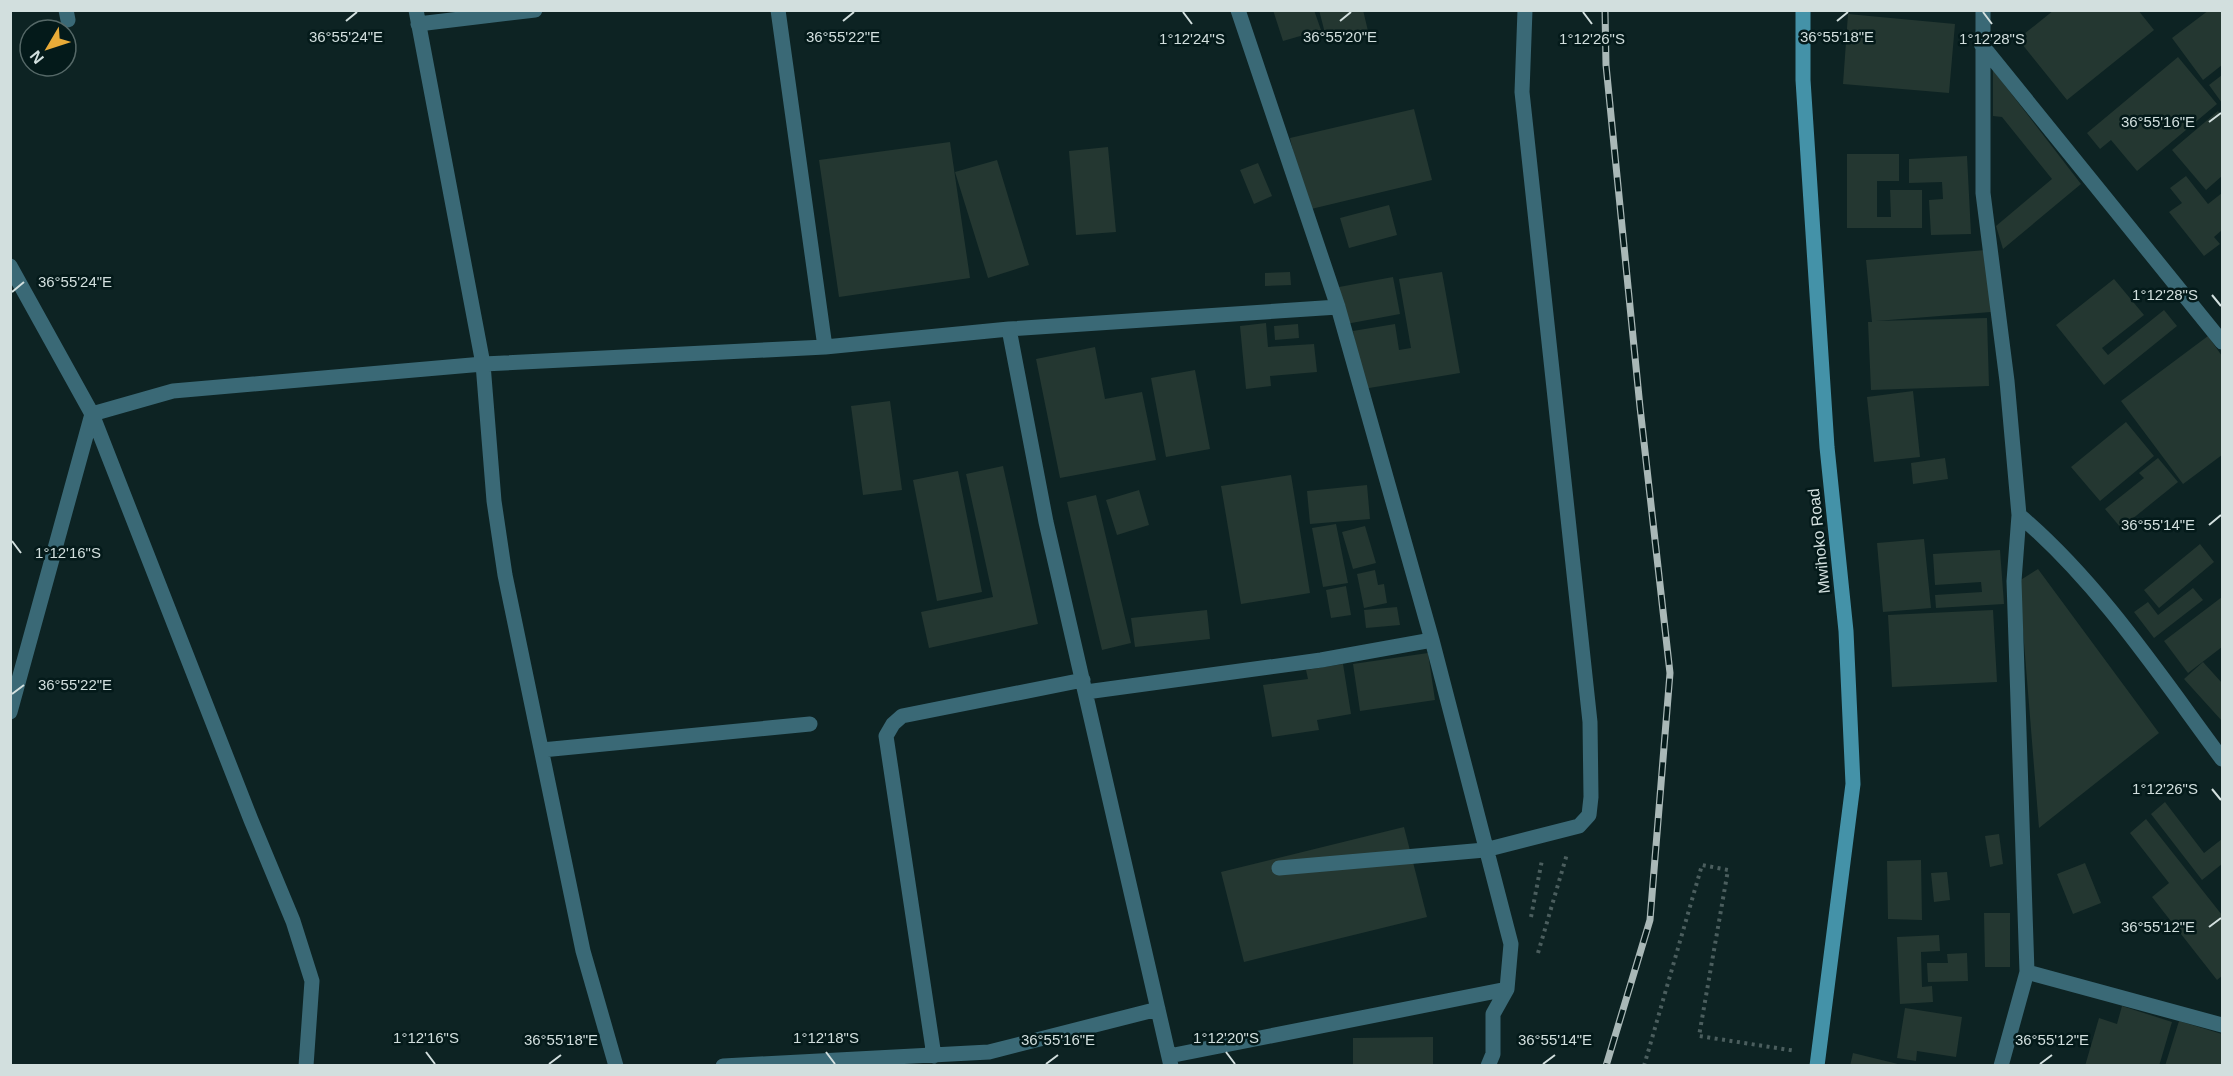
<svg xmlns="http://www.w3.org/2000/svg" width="2233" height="1076" font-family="Helvetica,sans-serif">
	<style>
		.building { fill: #243731 }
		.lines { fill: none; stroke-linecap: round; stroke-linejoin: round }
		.path { stroke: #4b5e5e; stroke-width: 4; stroke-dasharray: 3 4.5; stroke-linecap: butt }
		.lane { stroke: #3a6976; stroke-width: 15 }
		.street { stroke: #3a6976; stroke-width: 15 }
		.secondary { stroke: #4492a8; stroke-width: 15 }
		.rail-casing { stroke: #a9b8b7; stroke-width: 7 }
		.rail { stroke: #041a1a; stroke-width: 4.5; stroke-dasharray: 14; stroke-linecap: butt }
		.ticks { fill: none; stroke: #d2dfde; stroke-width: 2 }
		.labels { text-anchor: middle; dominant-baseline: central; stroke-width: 5; stroke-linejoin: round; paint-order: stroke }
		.street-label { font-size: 16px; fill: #d2dfde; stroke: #041a1a }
		.ticks-label { font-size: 15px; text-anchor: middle; fill: #d2dfde; stroke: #041a1a; stroke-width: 5; stroke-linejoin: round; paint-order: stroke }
	</style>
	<rect width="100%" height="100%" fill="#0d2323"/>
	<path class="building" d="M1273 10H1314L1321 30 1283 41Z
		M1319 10H1363L1368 31 1327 41Z
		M2054 10H2138L2154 30 2067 100 2018 39Z
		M2209 10H2222V65L2203 80 2172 38Z
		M1848 14 1955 24 1949 93 1843 84Z
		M2178 57 2217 104 2137 171 2111 140 2100 149 2087 133Z
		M1993 70 2081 184 2003 249 1996 226 2052 179 2002 117 1993 116Z
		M2222 75V103L2209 85Z
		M1414 109 1432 180 1307 210 1290 138Z
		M2218 111 2222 116V176L2206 190 2172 150Z
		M950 142 970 278 839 297 819 160Z
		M1108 147 1116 232 1076 235 1069 151Z
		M1847 154H1899V181H1877V217H1891L1890 190H1922V228H1847Z
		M1967 156 1971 234 1931 235 1929 200 1943 199 1942 182 1909 183V159Z
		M997 160 1029 265 988 278 955 172Z
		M1258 163 1272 196 1254 204 1240 170Z
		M2186 176 2208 204 2222 193V230L2214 237 2220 244 2204 256 2169 212 2182 203 2170 188Z
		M1389 205 1397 235 1349 248 1340 218Z
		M1986 250 1991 312 1876 321 1987 318 1989 386 1871 390 1868 322H1872L1866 260Z
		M1290 272 1291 285 1265 286V273Z
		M1442 272 1460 373 1363 389 1353 331 1395 324 1399 350 1411 348 1399 279Z
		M1393 277 1400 314 1346 324 1339 287Z
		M2114 279 2144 315 2102 348 2108 355 2164 310 2177 326 2104 385 2056 325Z
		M1266 323 1268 347 1314 344 1317 372 1270 376 1271 386 1246 389 1240 326Z
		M1298 324 1299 338 1275 340 1274 326Z
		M2208 336 2222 356V455L2183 484 2121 401Z
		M1095 347 1105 399 1142 392 1156 460 1060 478 1036 359Z
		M1195 370 1210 449 1166 457 1151 378Z
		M1913 391 1920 457 1874 462 1867 397Z
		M890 401 902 490 863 495 851 406Z
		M2126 422 2154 456 2100 501 2071 467Z
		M1945 458 1948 479 1913 484 1911 463Z
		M2158 458 2178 482 2121 528 2105 509 2144 478 2139 473Z
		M1003 466 1038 624 929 648 921 612 993 597 966 474Z
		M958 471 982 592 937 601 913 480Z
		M1291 475 1310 593 1241 604 1221 486Z
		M1367 485 1370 519 1310 524 1307 491Z
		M1139 490 1149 525 1117 535 1106 500Z
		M1096 495 1131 643 1102 650 1067 502Z
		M1336 524 1348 583 1323 587 1312 528Z
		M1365 526 1376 563 1353 569 1342 532Z
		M1924 539 1931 608 1883 612 1877 543Z
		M2200 544 2214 562 2159 608 2144 590Z
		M2000 550 2004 604 1936 608 1935 595 1982 592 1981 582 1935 585 1933 554Z
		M2038 569 2159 733 2039 828 2019 581Z
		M1375 570 1378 585 1384 584 1387 603 1364 608 1357 574Z
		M1346 586 1351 615 1331 618 1326 590Z
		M2193 588 2203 600 2154 638 2134 612 2148 602 2158 615Z
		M2222 597V647L2188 673 2164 641Z
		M1397 607 1400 625 1366 628 1364 610Z
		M1207 610 1210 639 1135 647 1131 618Z
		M1993 610 1997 682 1892 687 1888 615Z
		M1428 653 1435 700 1360 711 1353 664Z
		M2203 662 2222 683V721L2184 679Z
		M1343 664 1351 714 1317 720 1319 730 1272 737 1263 685 1308 679 1306 670Z
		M2165 802 2204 853 2222 839V864L2202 880 2151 814Z
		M2146 819 2222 915V976L2217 980 2152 897 2169 883 2130 833Z
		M1404 827 1427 917 1244 962 1221 872Z
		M1999 834 2003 864 1990 867 1985 836Z
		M1921 860 1922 920 1888 919 1887 861Z
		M2085 863 2101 903 2073 914 2057 874Z
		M1947 872 1950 900 1934 902 1931 873Z
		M1984 913H2010V967H1985Z
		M1939 935 1940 951 1921 952 1922 987 1932 986 1933 1002 1900 1004 1897 937Z
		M1967 953 1968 981 1928 982 1927 963H1948L1947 954Z
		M2122 1006 2172 1022 2159 1066H2085L2099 1018 2117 1024Z
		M1905 1008 1962 1017 1956 1057 1917 1051 1916 1061 1897 1058Z
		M2179 1021 2222 1034V1066H2165Z
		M1433 1037V1066H1353V1038Z
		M1853 1053 1902 1065V1066H1850Z"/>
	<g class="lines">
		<path class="path" d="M1531 917 1542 860
			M1538 953 1567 854
			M1644 1066 1702 865 1728 870 1699 1036 1796 1051"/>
		<path class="lane" d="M1279 868 1485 850"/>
		<path class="street" d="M66 10 68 20
			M416 10 483 364 494 501 505 575 583 951 616 1066
			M778 10 825 347
			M1238 10 1338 307 1432 640 1511 944 1507 989 1493 1014V1054L1488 1066
			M1983 10V193L2007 381 2019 515 2014 581 2027 972 2001 1066
			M418 24 535 10
			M1981 44 2222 342
			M10 266 92 414 251 820 293 921 312 981 306 1066
			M1009 329 1046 522 1171 1066
			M2019 515C2099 583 2159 674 2222 759
			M1086 692 1321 660 1432 640
			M10 712 92 414 173 391 483 364 825 347 1009 329 1338 307
			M542 750 810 724
			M1485 850 1579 826 1589 815 1591 797 1590 722 1522 92 1525 10
			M2027 972 2222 1025
			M934 1056 886 736 893 724 902 716 1083 680
			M1169 1056 1507 989
			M723 1066 989 1052 1158 1009"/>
		<path class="secondary" d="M1803 10V80L1827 447 1846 631 1853 784 1817 1066"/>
		<defs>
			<path id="rail" d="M1605 10 1606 65 1640 407 1670 673 1650 920 1606 1066"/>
		</defs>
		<use href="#rail" class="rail-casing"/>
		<use href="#rail" class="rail"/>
	</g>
	<path class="ticks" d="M1183 12 1192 24M1583 12 1592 24M1983 12 1992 24M346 21 357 12M843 21 854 12M1340 21 1351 12M1837 21 1848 12M2209 122 2221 113M12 292 24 282M2212 295 2221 306M2209 525 2221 515M12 541 21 553M12 694 24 685M2212 789 2221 800M2209 927 2221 918M426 1052 435 1064M826 1052 835 1064M1226 1052 1235 1064M549 1064 561 1055M1046 1064 1058 1055M1543 1064 1555 1055M2040 1064 2052 1055"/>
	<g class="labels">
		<g class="street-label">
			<text transform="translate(1819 541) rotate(-96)">Mwihoko Road</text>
		</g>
	</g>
	<g class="ticks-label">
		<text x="346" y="42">36°55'24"E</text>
		<text x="843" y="42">36°55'22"E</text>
		<text x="1340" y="42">36°55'20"E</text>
		<text x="1837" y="42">36°55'18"E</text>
		<text x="1992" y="44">1°12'28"S</text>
		<text x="1192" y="44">1°12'24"S</text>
		<text x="1592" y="44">1°12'26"S</text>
		<text x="2158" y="127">36°55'16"E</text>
		<text x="75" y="287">36°55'24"E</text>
		<text x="2165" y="300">1°12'28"S</text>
		<text x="2158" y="530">36°55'14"E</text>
		<text x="68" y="558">1°12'16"S</text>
		<text x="75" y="690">36°55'22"E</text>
		<text x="2165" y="794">1°12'26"S</text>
		<text x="2158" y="932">36°55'12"E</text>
		<text x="426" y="1043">1°12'16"S</text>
		<text x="826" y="1043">1°12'18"S</text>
		<text x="1226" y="1043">1°12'20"S</text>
		<text x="561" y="1045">36°55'18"E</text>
		<text x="1058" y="1045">36°55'16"E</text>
		<text x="1555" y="1045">36°55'14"E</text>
		<text x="2052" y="1045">36°55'12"E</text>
	</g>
	<rect width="2233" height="1076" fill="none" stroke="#d2dfde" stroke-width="24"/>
	<g transform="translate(48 48) rotate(231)"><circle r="28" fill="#041a1a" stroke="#566968" stroke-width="1.5"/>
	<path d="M0-4.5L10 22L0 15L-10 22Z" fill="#e9ab38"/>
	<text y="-9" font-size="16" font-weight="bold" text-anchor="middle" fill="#d2dfde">N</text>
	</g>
</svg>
